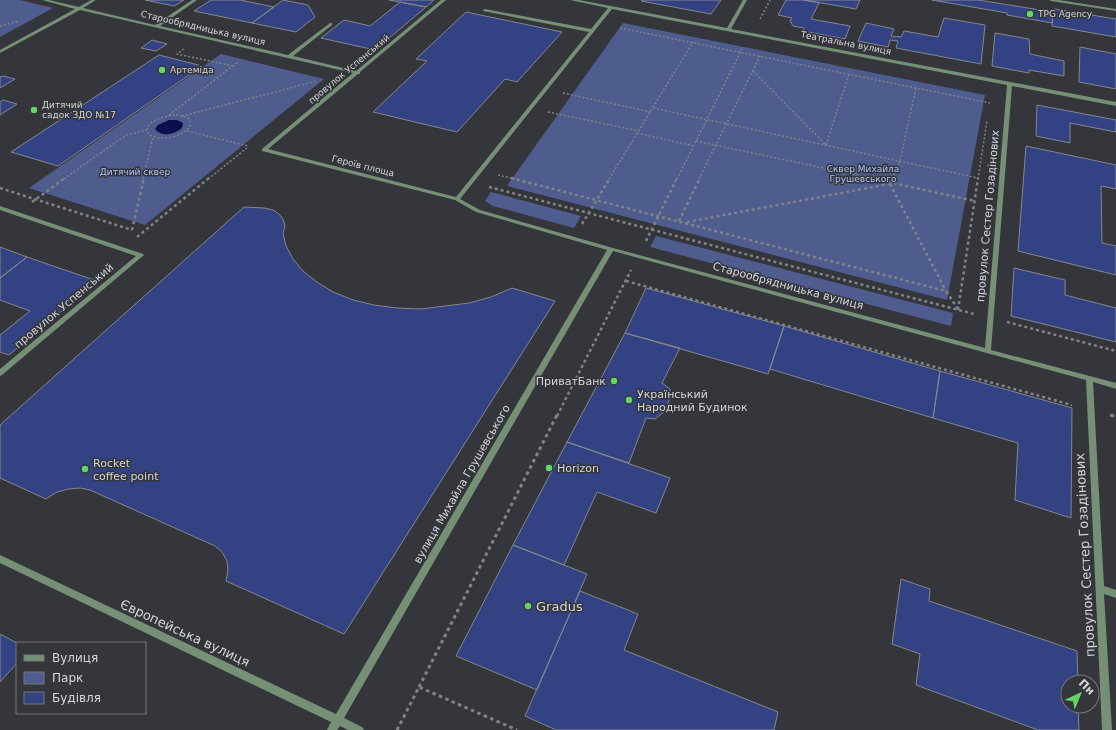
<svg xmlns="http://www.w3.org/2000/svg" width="1116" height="730" font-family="'DejaVu Sans',sans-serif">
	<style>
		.green { fill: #4e5d8e }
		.water { fill: #0b0f4d }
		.building { fill: #324283; stroke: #85878c }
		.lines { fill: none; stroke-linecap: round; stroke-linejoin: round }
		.path-far2 { stroke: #818387; stroke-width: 1.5; stroke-dasharray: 2 2; stroke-linecap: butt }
		.path-far1 { stroke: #818387; stroke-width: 2.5; stroke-dasharray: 3 3; stroke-linecap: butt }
		.path { stroke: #818387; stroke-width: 3; stroke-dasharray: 3.5 3.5; stroke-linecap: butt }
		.minor { fill: #759074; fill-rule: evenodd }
		.poi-dot { fill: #64d468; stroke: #34363b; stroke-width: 1.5 }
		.labels { text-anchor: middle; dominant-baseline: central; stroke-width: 3; stroke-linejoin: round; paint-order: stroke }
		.far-poi-label { font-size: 9px; fill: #d5d6d9; stroke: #34363b; text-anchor: start }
		.far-street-label { font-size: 9px; fill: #d5d6d9; stroke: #34363b }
		.far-park-label { font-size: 9px; fill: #aec1fa; stroke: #34363b }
		.street-label { font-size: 11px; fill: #d5d6d9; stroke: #34363b }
		.poi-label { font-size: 11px; fill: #d5d6d9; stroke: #34363b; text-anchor: start }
		.near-street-label { font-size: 13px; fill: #d5d6d9; stroke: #34363b }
		.near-poi-label { font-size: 13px; fill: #d5d6d9; stroke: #34363b; text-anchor: start }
	</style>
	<rect width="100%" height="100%" fill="#34363b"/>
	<path class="green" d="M0 0H20L53 8 0 37Z
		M623 23 985 95 947 300 507 186Z
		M221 54 324 79 145 225 29 188Z
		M491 192 581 216 574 228 493 206 485 201Z
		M656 236 953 313 951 326 650 247Z"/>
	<path class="water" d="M169 120H177L183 123 182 128C175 134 162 138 155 129L158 125Z"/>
	<path class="building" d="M145 0H184L174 6Z
		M211 0H240L274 7 252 23 194 11Z
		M283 0 308 5 315 17 296 32 252 23Z
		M389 0H434L426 7Z
		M642 0H721L711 14 641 1Z
		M786 0H804L819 3 811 19 850 26 845 39 803 31 804 28 793 26 790 21 792 18 778 15Z
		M804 0H860L856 9Z
		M932 0H978L1053 12 1052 23 1007 15V13Z
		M400 2 426 7 375 50 321 38 344 20 370 26Z
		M1054 9 1116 19V37L1052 26Z
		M466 12 562 32 517 82 505 79 457 132 373 112 427 61 416 59Z
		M944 18 985 25 981 64 896 48 898 41 890 40 888 47 858 41 866 23 894 29 891 36 901 37 904 31 938 37Z
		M995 33 1029 39 1030 54 1064 61V76L1029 70V73L992 66Z
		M152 40 167 44 156 51 141 48Z
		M1080 47 1116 54V89L1079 82Z
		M159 55 202 66 58 166 11 152Z
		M3 76 15 79 0 88V77Z
		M3 100 17 104 0 115V102Z
		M1037 105 1116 120V132L1070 123V143L1036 136Z
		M1026 146 1116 165V189L1101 186 1102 243 1116 246V275L1018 251Z
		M244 207 264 208 273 210 279 214 283 219 285 226 283 233 286 246 293 259 303 271 317 282 333 292 353 300 374 305 397 308 421 309 469 303 491 297 512 288 555 301 344 634 226 581 228 570 227 561 222 552 215 546 90 490 80 488 69 489 57 492 46 499 0 478V425Z
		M0 247 27 257 0 278Z
		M27 257 97 281 9 355 0 352V335L30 311 0 300V278Z
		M1014 268 1065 280V295L1116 308V342L1011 316Z
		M646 288 784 326 768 374 625 333Z
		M784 326 940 371 933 418 770 369Z
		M625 333 680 348 662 383 670 389V397L668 404 664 412 655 419 646 418 629 463 567 442Z
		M940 371 1072 408 1071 518 1015 500 1018 443 933 418Z
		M567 442 670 478 656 513 597 492 564 565 513 545Z
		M513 545 587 574 537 690 456 656Z
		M901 579 930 589 929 601 1077 651 1078 682H1068V706H1078L1079 730H1038L916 685 920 654 892 644Z
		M580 591 638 614 624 650 778 712 774 730H556L525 716Z
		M0 634 17 643V663L0 682Z"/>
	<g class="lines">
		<path class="path-far2" d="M760 19 770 0
			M0 26 19 21
			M620 28 990 103
			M184 49 177 54 233 66
			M753 71 826 145 849 74
			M563 93 651 112
			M653 108 978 178
			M548 112 639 131
			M169 115 238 62
			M176 115 187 117 190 120V127C178 138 164 141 149 135L147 127C155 118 165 116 176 115Z
			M182 116 317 81
			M187 131 248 146
			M637 133 694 146
			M696 141 875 179
			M498 175 515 179
			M64 179 126 135 147 130
			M143 179 153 137
			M208 179 247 148
			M609 179 693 42
			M677 179 742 49
			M699 179 760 56
			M892 179 900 161 916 88
			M978 179 987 121"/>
		<path class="path-far1" d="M511 178 946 291 958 309
			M870 178 975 201
			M890 183 892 178
			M890 184 946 291
			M489 187 974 314
			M0 188 132 230
			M32 202 65 178
			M679 221 700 178
			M687 222 889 184
			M582 224 610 178
			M132 230 144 178
			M137 237 209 178
			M646 241 677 178
			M626 281 1072 405
			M958 310 978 178
			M1007 322 1116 351
			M1110 415 1114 416
			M557 416 631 270"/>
		<path class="path" d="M1111 415 1116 417
			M419 687 557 415
			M397 730 419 687 517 730"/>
		<path class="minor" d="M42 0H49L79 7 91 0H96L83 8 155 25 192 0H197L160 26 288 55 330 23H332V25L293 56 356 71 441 0H446L360 72V74H358L268 149 456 197 589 32 483 11V10L485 9 591 29 608 8 570 0H579L727 28 743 0H747L731 29 1116 102V106L1012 86 991 350 1116 383V389L1093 382 1104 586 1116 590V598L1104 594 1112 730H1102L1086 380 613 251 344 718 362 727 364 730H348L340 726 337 730H327L331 722 0 563V555L336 714 607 250 476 212 455 200 262 151V149L353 73 80 10 0 53V50L75 9ZM612 9 1007 85 985 348 613 248 480 210 460 199Z
			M1049 0H1059L1116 9V11L1051 1Z
			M0 206 143 254 144 255 2 375 0 376V369L136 256 0 210Z"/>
	</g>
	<g class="poi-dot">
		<circle cx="1030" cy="14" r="4"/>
		<circle cx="162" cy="70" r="4"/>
		<circle cx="34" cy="110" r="4"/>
		<circle cx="614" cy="381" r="4"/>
		<circle cx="629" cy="400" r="4"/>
		<circle cx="549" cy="468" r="4"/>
		<circle cx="85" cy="469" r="4"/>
		<circle cx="528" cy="606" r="4"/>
	</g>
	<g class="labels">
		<g class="far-poi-label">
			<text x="1038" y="14">TPG Agency</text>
			<text x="170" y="70">Артеміда</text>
			<text x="42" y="105">Дитячий<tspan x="42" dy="10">садок ЗДО №17</tspan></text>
		</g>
		<g class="far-street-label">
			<text transform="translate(203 28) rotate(13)">Старообрядницька вулиця</text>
			<text transform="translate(846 43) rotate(11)">Театральна вулиця</text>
			<text transform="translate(349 69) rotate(-40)">провулок Успенський</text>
			<text transform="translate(363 166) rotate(14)">Героїв площа</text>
		</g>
		<g class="far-park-label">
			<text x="863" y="169">Сквер Михайла<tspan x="863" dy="10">Грушевського</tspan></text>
			<text x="135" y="172">Дитячий сквер</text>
		</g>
		<g class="street-label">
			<text transform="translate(988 216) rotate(-85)">провулок Сестер Гозадінових</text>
			<text transform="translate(788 286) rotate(15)">Старообрядницька вулиця</text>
			<text transform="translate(64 306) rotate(-40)">провулок Успенський</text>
			<text transform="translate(462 484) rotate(-60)">вулиця Михайла Грушевського</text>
		</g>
		<g class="poi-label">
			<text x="606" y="381" text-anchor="end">ПриватБанк</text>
			<text x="637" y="394">Український<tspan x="637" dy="13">Народний Будинок</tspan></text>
			<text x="93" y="463">Rocket<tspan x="93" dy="13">coffee point</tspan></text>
			<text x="557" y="468">Horizon</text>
		</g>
		<g class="near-street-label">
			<text transform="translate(1085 555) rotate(-93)">провулок Сестер Гозадінових</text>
			<text transform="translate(185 633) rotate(25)">Європейська вулиця</text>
		</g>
		<g class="near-poi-label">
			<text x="536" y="606">Gradus</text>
		</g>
	</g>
	<rect x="16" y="642" width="130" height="72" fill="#34363b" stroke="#74767a"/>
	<rect x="24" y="655" width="20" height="6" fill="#759074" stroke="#74767a"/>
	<text x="52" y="662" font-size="12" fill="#d5d6d9">Вулиця</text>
	<rect x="24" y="672" width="20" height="12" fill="#4e5d8e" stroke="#74767a"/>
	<text x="52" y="682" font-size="12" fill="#d5d6d9">Парк</text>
	<rect x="24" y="692" width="20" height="12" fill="#324283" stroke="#74767a"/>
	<text x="52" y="702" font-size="12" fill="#d5d6d9">Будівля</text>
	<g transform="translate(1080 694) rotate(44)"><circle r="19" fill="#34363b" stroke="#74767a"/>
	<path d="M0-3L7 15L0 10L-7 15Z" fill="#64d468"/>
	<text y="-6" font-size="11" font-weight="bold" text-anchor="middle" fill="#d5d6d9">Пн</text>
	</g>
</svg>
